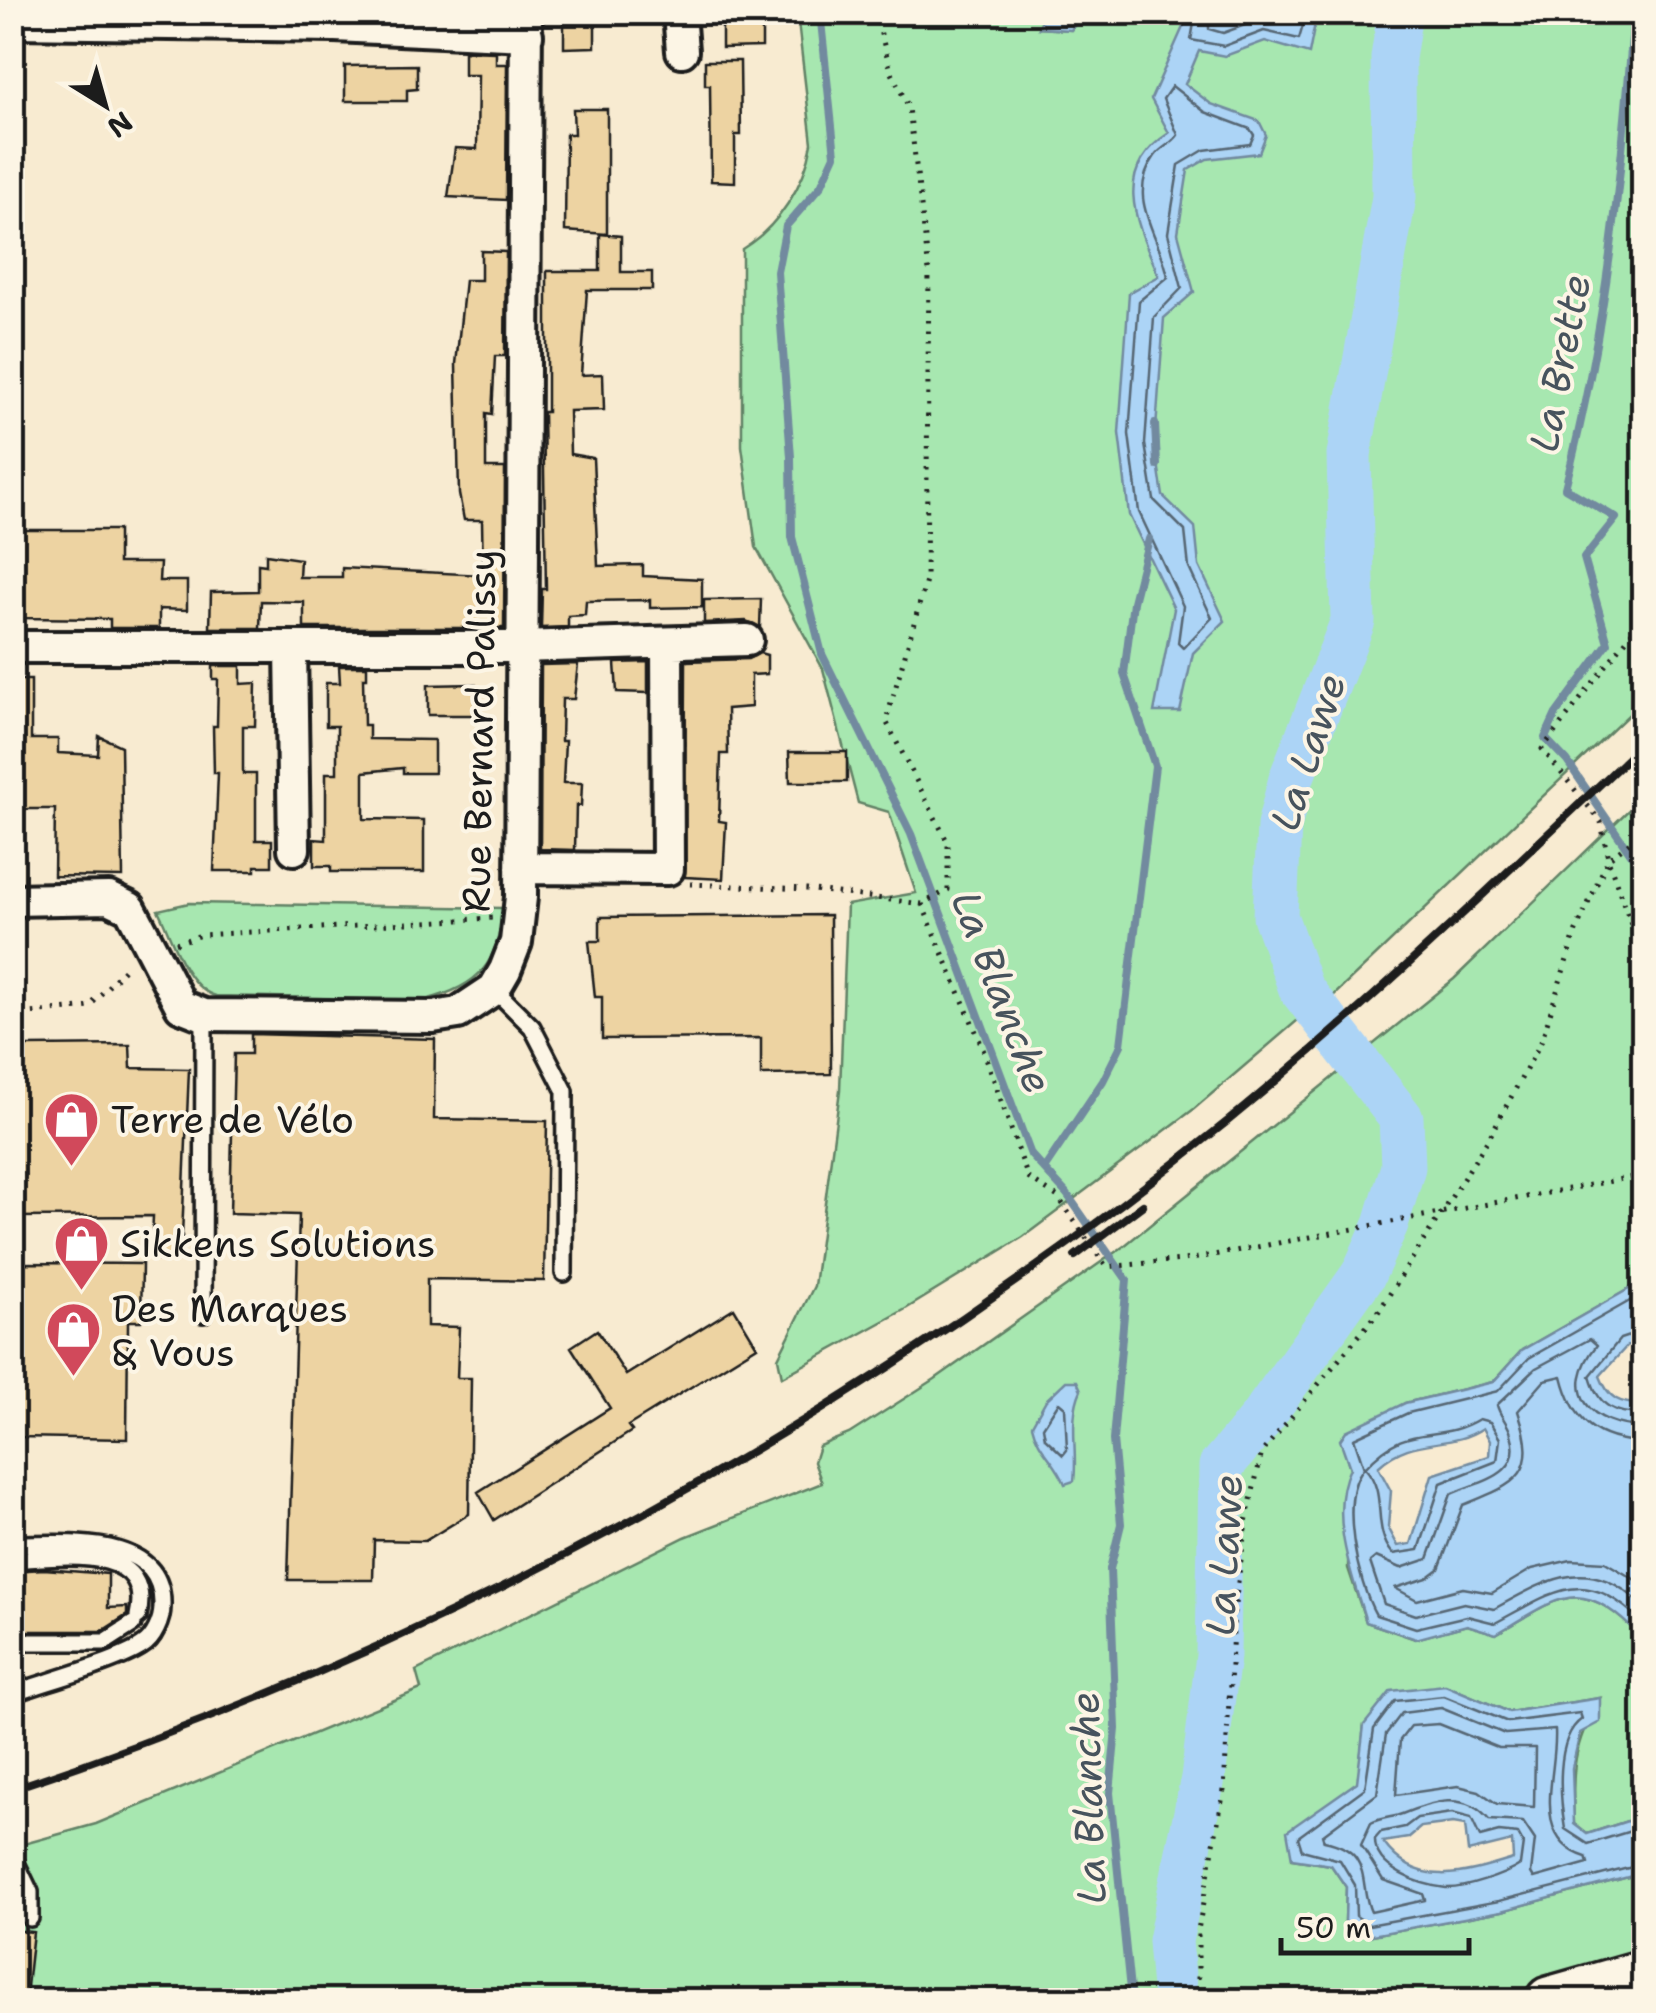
<svg xmlns="http://www.w3.org/2000/svg" width="1656" height="2013" font-family="'Shantell Sans',sans-serif">
	<style>
		.green { fill: #a7e7b0; stroke: #628266; stroke-width: 2.5 }
		.water { fill: #acd4f6; stroke: #728a9f; stroke-width: 2.5; fill-rule: evenodd }
		.lines { fill: none; stroke-linecap: round; stroke-linejoin: round }
		.shore { stroke: #566673; stroke-width: 2.5 }
		.stream { stroke: #728a9f; stroke-width: 8 }
		.river { stroke: #acd4f6; stroke-width: 45 }
		.building { fill: #edd3a2; stroke: #1c1c1c; stroke-width: 2.5 }
		.lane-casing { stroke: #1c1c1c; stroke-width: 22 }
		.street-casing { stroke: #1c1c1c; stroke-width: 38 }
		.primary-casing { stroke: #1c1c1c; stroke-width: 52 }
		.path { stroke: #1c1c1c; stroke-width: 5; stroke-dasharray: 2.5 8; stroke-linecap: butt }
		.lane { stroke: #fcf5e5; stroke-width: 15 }
		.street { stroke: #fcf5e5; stroke-width: 30 }
		.primary { stroke: #fcf5e5; stroke-width: 45 }
		.rail { stroke: #1c1c1c; stroke-width: 8 }
		.labels { text-anchor: middle; dominant-baseline: central; stroke-width: 8; stroke-linejoin: round; paint-order: stroke }
		.street-label { font-size: 38px; fill: #1c1c1c; stroke: #fcf5e5 }
		.poi-label { font-size: 38px; fill: #1c1c1c; stroke: #fcf5e5; text-anchor: start }
		.water-label { font-size: 40px; font-style: italic; fill: #47535d; stroke: #fcf5e5 }
	</style>
	<rect width="100%" height="100%" fill="#f8ebd1"/>
	<filter id="ink" filterUnits="userSpaceOnUse"><feTurbulence type="fractalNoise" baseFrequency=".01" numOctaves="2"/><feDisplacementMap in="SourceGraphic" scale="20" xChannelSelector="R" yChannelSelector="G"/><feConvolveMatrix kernelMatrix="1 2 1 2 8 2 1 2 1" color-interpolation-filters="sRGB"/></filter>
	<g filter="url(#ink)">
		<path class="green" d="M1083 12 1643 13V701L1328 1001 1305 1014 1194 1109 1023 1237 904 1310 782 1377 778 1358 814 1286 840 1090 847 905 916 893 889 812 858 803 823 669 756 547 742 446V249C778 227 805 185 812 143L797 13H1044L1039 28 1071 30Z
			M1643 796V1281L1522 1350 1493 1382 1405 1403 1341 1440 1350 1468 1348 1568 1366 1622 1415 1639 1467 1625 1496 1634C1565 1593 1582 1576 1643 1639V1816L1587 1834 1574 1824C1572 1771 1572 1745 1600 1698L1509 1712 1445 1685 1364 1725 1358 1782 1292 1859 1331 1865 1346 1887 1345 1922 1367 1936 1502 1911 1643 1873V1957L1495 2000H13V1847L96 1824 421 1689 416 1671 685 1537 822 1483 814 1462 819 1446 849 1434 935 1379 1124 1246 1454 979Z
			M189 903 503 908C498 963 481 986 425 1000L216 996C185 988 172 937 158 910Z"/>
		<path class="water" d="M1044 13V12L1083 13 1071 30 1039 28Z
			M1185 13H1317L1309 54 1265 41 1225 56 1199 51 1185 84 1211 104 1259 121 1266 135 1259 153 1207 159 1188 170 1178 233 1194 292 1164 318 1155 443 1163 496 1195 527 1199 566 1225 621 1193 653 1180 712H1154L1174 609 1129 515 1119 433 1129 293 1159 276C1137 224 1110 171 1169 133L1151 99 1187 18Z
			M1643 1281V1340L1627 1346 1600 1376C1609 1400 1619 1403 1643 1405V1639C1582 1576 1565 1593 1496 1634L1467 1625 1416 1639 1366 1622C1352 1575 1328 1515 1350 1468L1340 1440 1346 1431 1405 1403 1493 1382 1522 1350ZM1483 1428 1490 1441 1489 1456 1432 1475 1411 1544 1398 1546 1388 1527 1391 1491 1378 1467C1413 1434 1449 1451 1483 1428Z
			M1066 1381H1077L1081 1390C1068 1419 1078 1451 1074 1481L1065 1484C1056 1461 1037 1449 1032 1425L1046 1400Z
			M1445 1685 1509 1712 1600 1698V1722L1580 1733 1572 1768 1574 1824 1587 1834 1643 1816V1873L1502 1911 1367 1936 1345 1922 1346 1887 1331 1865 1292 1859 1287 1831 1357 1782 1364 1725 1391 1691ZM1453 1823 1465 1825 1468 1852 1512 1841 1513 1859C1465 1874 1417 1890 1383 1842L1408 1838 1421 1827Z"/>
		<g class="lines">
			<path class="shore" d="M1196 12 1191 40 1224 46 1264 31 1299 39 1307 12
				M1209 12V29L1223 33 1264 18 1289 23 1294 12
				M1172 86 1205 112 1250 129 1254 135 1250 144 1204 150 1179 165 1168 233 1182 288 1154 317 1145 444 1154 500 1185 531 1189 568 1212 618 1183 648 1178 643 1183 606 1139 512 1129 434 1139 301 1168 277C1161 236 1124 199 1155 156 1161 147 1172 144 1178 135L1163 99Z
				M1644 1293 1529 1358 1498 1391 1408 1413 1354 1438 1364 1468C1338 1496 1358 1584 1376 1615L1416 1628 1467 1616 1495 1623C1559 1589 1585 1565 1644 1624
				M1644 1331 1620 1339 1590 1376C1598 1406 1613 1414 1644 1414
				M1059 1402 1065 1407 1067 1450 1063 1455 1045 1438 1043 1427Z
				M1479 1419 1490 1422 1500 1439 1497 1461 1441 1483 1419 1550 1393 1554C1370 1527 1389 1494 1365 1468 1410 1418 1434 1446 1479 1419Z
				M1644 1427C1590 1426 1559 1392 1597 1345L1590 1339 1536 1368 1497 1405C1499 1415 1508 1423 1511 1434 1525 1477 1478 1481 1451 1494L1428 1559 1401 1568 1376 1557 1370 1562 1384 1604 1416 1615 1464 1603 1494 1609C1550 1578 1590 1553 1644 1607
				M1644 1442C1596 1441 1573 1421 1562 1376L1545 1380 1518 1411C1540 1475 1518 1483 1463 1505L1439 1569 1427 1578 1395 1588 1417 1600 1463 1588 1492 1593 1532 1569 1571 1560 1605 1562 1644 1585
				M1441 1708 1505 1734 1555 1730C1558 1773 1528 1839 1586 1857L1588 1863 1534 1878 1531 1873 1535 1840 1523 1822 1489 1820C1465 1790 1432 1802 1402 1814 1392 1818 1382 1817 1371 1823L1361 1845 1383 1880 1423 1894 1425 1900 1371 1912C1358 1884 1374 1851 1324 1841L1322 1835 1377 1794 1386 1734 1402 1713Z
				M1439 1724 1499 1748H1535L1534 1807 1497 1804 1479 1791 1458 1786 1396 1795 1400 1740 1411 1726Z
				M1452 1813 1471 1818 1480 1837 1499 1832 1518 1834 1523 1843 1520 1865C1505 1875 1464 1889 1446 1888 1420 1885 1374 1869 1375 1839L1381 1832 1405 1827 1417 1818Z
				M1644 1827 1588 1844 1565 1829C1560 1799 1554 1738 1582 1719L1580 1713 1508 1722 1444 1696 1395 1701 1374 1729 1365 1788 1298 1837 1302 1850 1340 1860 1355 1885 1356 1916 1369 1925 1499 1901 1644 1864"/>
			<path class="stream" d="M820 12 835 155 821 186 786 226 777 272 791 457 792 537 822 654 911 834 1031 1155 1067 1194 1127 1280 1113 1440 1121 1524 1110 1569 1116 1729 1110 1793 1131 2000
				M1634 12C1621 179 1607 325 1565 488L1616 518 1584 558 1608 643 1556 714 1545 738 1567 761 1644 873
				M1155 424 1157 465
				M1046 1166 1103 1081 1121 1045 1155 766 1124 674 1133 602 1149 539"/>
			<path class="river" d="M1175 2000 1170 1941 1203 1778 1218 1656 1221 1466 1260 1420 1363 1275 1386 1224 1403 1167 1401 1118 1301 989 1275 916 1279 826 1291 779 1353 621 1349 455 1394 197 1393 58 1400 12"/>
		</g>
		<path class="building" d="M564 12H595V47L564 48Z
			M722 12H762V47L722 48Z
			M464 51 496 52V64H507L506 200 448 197 455 148 477 149 478 75H464Z
			M705 61H740L741 135H735V182L711 181 710 85H705Z
			M417 65V89L407 90V101H345V66Z
			M573 109H607V234L565 231 566 134H574Z
			M600 234 621 236V272H652V290H587L581 375 603 374 604 410 569 411 570 454 593 458 598 566 643 565V576L702 579V607L650 608V600L586 601 585 615 568 616V627L541 628 542 589H546L543 412H547V271H600Z
			M481 251 506 252 505 356H495L492 414 486 413V468H505L504 628H304V602L261 601 260 628H210L211 592 258 591V564L266 565V554L300 559 299 577H342V568L483 575 482 520H464L459 494 456 364 465 280H481Z
			M12 530H118V563H160L159 581H187V610L159 609V628H110V619L20 618V553H12Z
			M761 599 760 627 746 621 704 623V600Z
			M760 653 767 655V674L751 675V707L727 709 728 754H721L719 821 726 822 723 879 685 877 686 661 748 659Z
			M648 662V693L617 692 615 663Z
			M578 664 574 699H562L561 741H565L563 783H582L581 806 576 805 575 850 540 849 541 665Z
			M213 666H241V684L256 683 255 726H243V774H256V840H272V866H255V871H214L218 773H214L213 726H217L218 679H213Z
			M339 666H367V678H363L364 725H369V739L434 740V773H403V768L364 772V819L424 820V872H331V866H314V839L326 840V773H337V726H326V683H340Z
			M12 680H31V739H58V753L98 755 99 736 121 746 123 877 54 876 55 809H12Z
			M475 684V715H428V685Z
			M789 752H847V782H790Z
			M830 915 831 1074 761 1075V1038L602 1039V997H595L589 941H600V917Z
			M251 1034 435 1039 434 1119 547 1121 544 1281 427 1279V1326L459 1327 457 1378H471L469 1514 425 1541 374 1540 373 1580H288L299 1215 230 1213 234 1054H251Z
			M130 1045 131 1068 189 1069 181 1260 151 1259 153 1216 12 1217V1059L28 1046Z
			M20 1263 142 1264 141 1321H128L127 1439 19 1437Z
			M734 1308 757 1346 628 1426 632 1431 494 1520 478 1492 610 1408 571 1347 597 1330 626 1375Z
			M44 1569 108 1574V1608L127 1607V1615L102 1631H12V1571Z
			M12 1930 33 1932 26 1996 12 1995Z"/>
		<g class="lines">
			<defs>
				<path id="lane" d="M494 989 532 1027 565 1091 564 1273
					M203 1314 204 1015
					M12 1544C60 1545 165 1531 162 1607 162 1620 154 1639 142 1646 116 1663 45 1682 12 1694
					M12 1560C56 1558 155 1541 138 1616
					M13 1642H105L133 1624
					M12 1863H16L30 1892V1918"/>
				<path id="street" d="M679 12 682 51
					M12 22 335 26 527 35
					M12 647H519L747 640
					M291 647 294 849
					M521 868 668 869 667 643
					M12 900 109 898 130 908 181 1006 204 1015 433 1017 458 1013 494 989 505 970 516 942 521 897 526 12"/>
				<path id="primary" d="M1549 2000 1644 1973"/>
			</defs>
			<use href="#lane" class="lane-casing"/>
			<use href="#street" class="street-casing"/>
			<use href="#primary" class="primary-casing"/>
			<path class="path" d="M1644 591 1632 632 1542 749 1601 822 1608 859 1644 962
				M690 884 807 889 922 904 948 890V843L886 721 926 581 929 271 909 108 891 71 875 12
				M922 904 982 1046 1028 1178 1058 1197 1106 1267 1192 1259 1644 1175
				M176 943 201 935 493 918
				M12 1015 89 1007 129 964
				M1198 2000V1930L1224 1790 1234 1612 1246 1522 1262 1452 1377 1314 1489 1138 1541 1042 1576 931 1608 859 1644 831"/>
			<use href="#lane" class="lane"/>
			<use href="#street" class="street"/>
			<use href="#primary" class="primary"/>
			<path class="rail" d="M1075 1256 1143 1205
				M12 1789C455 1642 867 1413 1229 1120 1373 1002 1508 871 1644 743"/>
		</g>
	</g>
	<defs>
		<symbol id="shop-pin" viewBox="-11 -11 22 30"><path d="M0 17L-7.5 6A9.5 9.5 0 1 1 7.5 6Z" fill="#d1495b" stroke="#fcf5e5"/><path d="M-5-2.5h2.3a2.7 3.5 0 0 1 5.4 0H5L5.5 6h-11ZM-1.5-2.5h3a1.5 2.3 0 0 0-3 0Z" fill="#fff"/></symbol>
	</defs>
	<g fill-rule="evenodd">
		<use href="#shop-pin" x="40" y="1088" width="63" height="86"/>
		<use href="#shop-pin" x="50" y="1212" width="63" height="86"/>
		<use href="#shop-pin" x="42" y="1298" width="63" height="86"/>
	</g>
	<g class="labels">
		<g class="street-label">
			<text transform="translate(479 731) rotate(-89)">Rue Bernard Palissy</text>
		</g>
		<g class="poi-label">
			<text x="111" y="1119">Terre de Vélo</text>
			<text x="120" y="1243">Sikkens Solutions</text>
			<text x="112" y="1308">Des Marques<tspan x="112" dy="44">&amp; Vous</tspan></text>
		</g>
		<g class="water-label">
			<text transform="translate(1560 363) rotate(-79)">La Brette</text>
			<text transform="translate(1308 752) rotate(-72)">La Lawe</text>
			<text transform="translate(1002 992) rotate(69)">La Blanche</text>
			<text transform="translate(1224 1555) rotate(-87)">La Lawe</text>
			<text transform="translate(1088 1798) rotate(-92)">La Blanche</text>
		</g>
	</g>
	<rect width="1656" height="2013" fill="none" stroke="#fcf5e5" stroke-width="50"/>
	<rect x="25" y="25" width="1606" height="1963" fill="none" stroke="#1c1c1c" stroke-width="4" filter="url(#ink)"/>
	<g transform="translate(105 105) rotate(143)" stroke="#fcf5e5" stroke-width="8" paint-order="stroke">
	<path d="M0-8L18 38L0 25L-18 38Z" fill="#1c1c1c"/>
	<text y="-15" font-size="28" font-weight="bold" text-anchor="middle" fill="#1c1c1c">N</text>
	</g>
	<path d="M1281 1938v15h188v-15" fill="none" stroke="#1c1c1c" stroke-width="5"/>
	<text x="1296" y="1938" font-size="30" fill="#1c1c1c" stroke="#fcf5e5" stroke-width="8" paint-order="stroke">50 m</text>
</svg>
